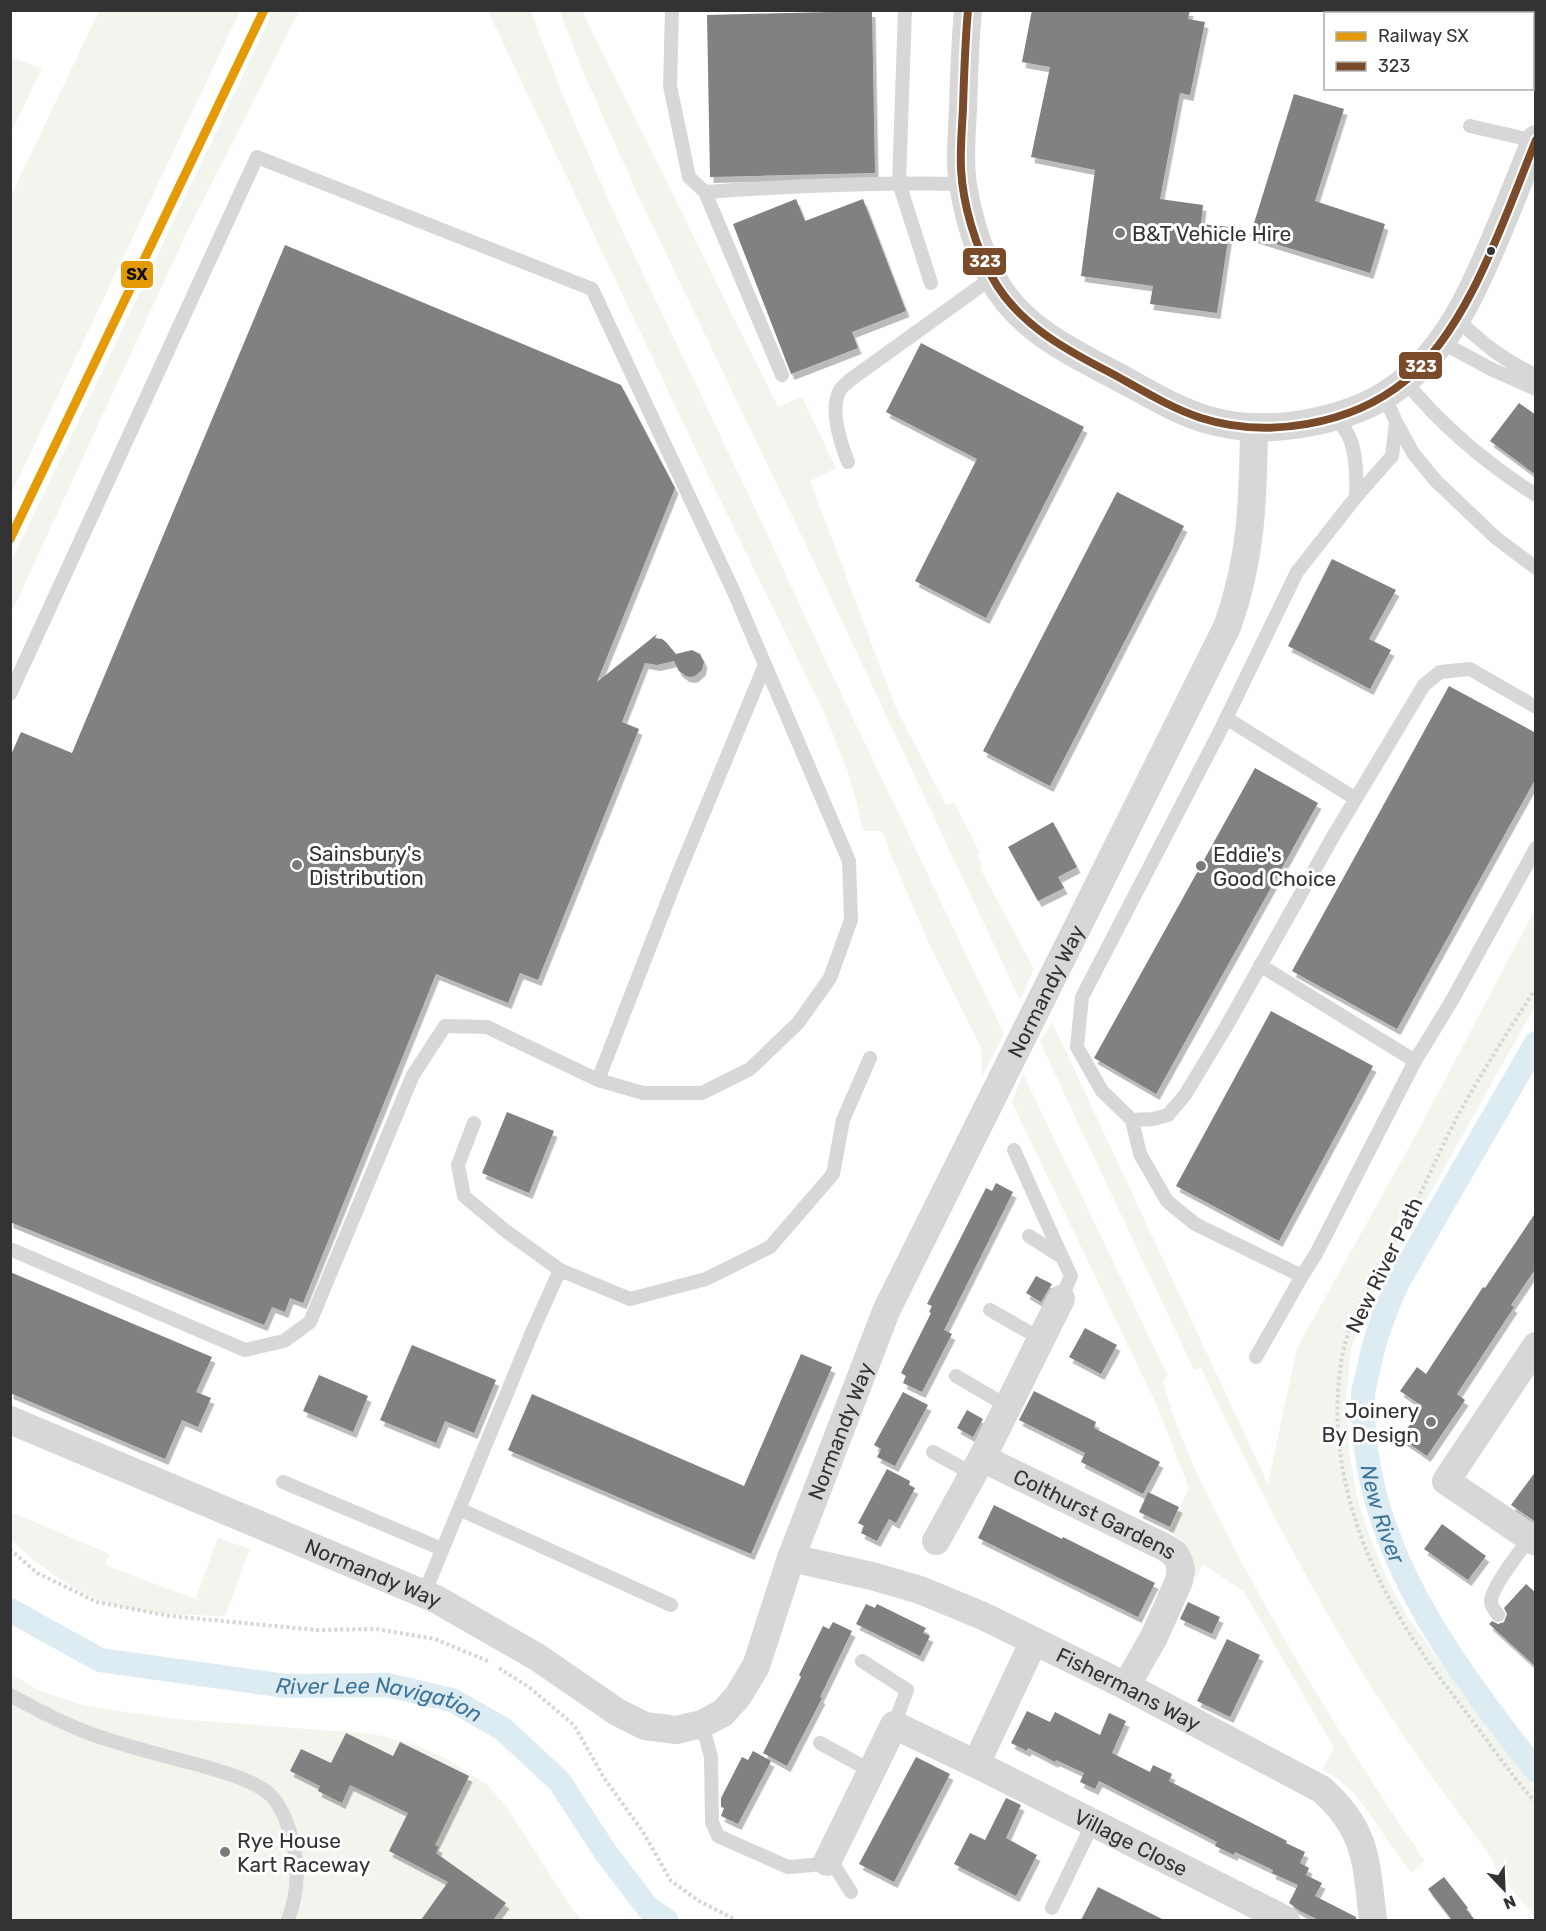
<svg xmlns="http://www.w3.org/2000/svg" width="1546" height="1931" font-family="Rubik,sans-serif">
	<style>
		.green { fill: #f1f5ed }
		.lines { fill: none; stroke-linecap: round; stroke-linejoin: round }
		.canal { stroke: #ddebf3; stroke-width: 24 }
		.building { fill: #818181; filter: url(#shadow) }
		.path { stroke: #d6d6d6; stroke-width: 4; stroke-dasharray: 3 3; stroke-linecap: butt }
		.lane { stroke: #d7d7d7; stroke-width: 14 }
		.street { stroke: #d7d7d7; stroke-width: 28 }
		.bus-1-casing { stroke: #fff; stroke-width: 12 }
		.bus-1 { stroke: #7a4b2a; stroke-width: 8 }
		.rail-1-casing { stroke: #fff; stroke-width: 14 }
		.rail-1 { stroke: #e39a05; stroke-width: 9 }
		.poi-dot { fill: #7a7a7a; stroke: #fff; stroke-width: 2 }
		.bus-dot { fill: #333; stroke: #fff; stroke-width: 2 }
		.labels { text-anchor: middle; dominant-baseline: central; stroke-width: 6; stroke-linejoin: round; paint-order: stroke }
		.poi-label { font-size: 21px; fill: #333; stroke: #fff; text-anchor: start }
		.street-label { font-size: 21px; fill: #333; stroke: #fff }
		.water-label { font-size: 22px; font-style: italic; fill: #3f7597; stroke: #fff }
		.line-badge { stroke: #fff; stroke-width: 2 }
		.badge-label { font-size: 16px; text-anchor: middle; font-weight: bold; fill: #fff }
		.pale-badge-label { font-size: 16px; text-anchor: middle; font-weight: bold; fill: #111 }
	</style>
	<defs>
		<filter id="shadow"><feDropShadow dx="3.5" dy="6" stdDeviation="0" flood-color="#0004"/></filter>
	</defs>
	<rect width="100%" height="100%" fill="#fff"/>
	<path class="green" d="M274 10 299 11 186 234 11 614V561L50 481Z
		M99 11H240L11 494V196Z
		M488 11H531L562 94 616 217 761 521 829 668 1004 1034 982 1077 981 1048 932 950 893 860 882 831H863L856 800 848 772 824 712 708 475Z
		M560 11H582L778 407 802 397 836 468 810 481 896 708 946 805 954 802 980 853 977 855 983 866 980 868 1034 969 1020 1000 808 549 636 191 582 69Z
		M11 58 42 68 11 133 10 58Z
		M1535 909V1006L1368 1304 1351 1349 1346 1395 1349 1451 1357 1497 1369 1535 1389 1583 1408 1617 1459 1688 1535 1787V1918L1493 1865V1860C1456 1810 1419 1760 1385 1708 1314 1600 1257 1484 1201 1368L1194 1370 1040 1042 1052 1022 1268 1484 1297 1348 1417 1133Z
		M1023 1074 1168 1376 1163 1381C1179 1443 1210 1501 1239 1557 1295 1663 1358 1763 1425 1861L1411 1873 1355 1794 1338 1779 1322 1770 1334 1748 1244 1592 1203 1564 1195 1580C1194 1555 1191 1545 1169 1532L1189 1488 1156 1404 1012 1102Z
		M11 1512 110 1554 105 1565 195 1599 218 1538 250 1549 225 1616C187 1615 147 1615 111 1604 73 1593 39 1565 11 1540Z
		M10 1673 38 1690 79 1704 111 1710 176 1719 373 1734 413 1744 449 1760 486 1784 506 1806 572 1909 582 1920H11Z"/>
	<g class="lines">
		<g class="canal">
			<path id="s1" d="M1536 1043 1398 1282C1385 1310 1375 1336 1369 1367 1367 1376 1364 1385 1363 1394 1362 1412 1364 1431 1366 1449 1382 1573 1461 1674 1536 1771"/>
			<path id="s2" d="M10 1610 100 1660 286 1686 387 1685 452 1700 503 1729 559 1781 606 1853 648 1908 666 1920"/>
		</g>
	</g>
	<path class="building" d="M1032 10H1190L1188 19 1205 22 1190 95 1180 93 1160 199 1203 205 1201 224 1230 227 1217 313 1150 304 1153 286 1081 276 1095 170 1031 157 1050 67 1022 62Z
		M872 11 875 173 710 177 707 15Z
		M1294 94 1344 109 1315 201 1385 224 1370 273 1250 236Z
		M796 199 805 221 863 199 906 311 852 332 858 348 791 374 733 224Z
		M285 245 621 385 675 488 597 682 657 634 655 638 662 639 666 642 676 654 692 650 700 654 704 662 702 670 695 676 691 677 686 676 679 671 674 661 657 665 645 663 622 722 639 729 538 980 520 973 508 1003 436 974 303 1303 290 1298 285 1312 272 1307 264 1325 10 1222V757L21 732 72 753Z
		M921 343 1084 427 986 618 915 581 977 459 886 412Z
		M1519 403 1536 415V475L1490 441Z
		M1117 492 1184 526 1050 786 983 751Z
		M1332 559 1396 590 1369 639 1391 650 1370 689 1288 646Z
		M1449 686 1536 733V778L1397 1029 1292 971Z
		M1255 768 1318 803 1156 1094 1094 1058Z
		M1053 822 1077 867 1058 877 1064 888 1038 901 1008 847Z
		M1271 1011 1373 1066 1279 1241 1176 1186Z
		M507 1112 554 1131 529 1193 482 1173Z
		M996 1183 1013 1192 944 1330 952 1334 922 1392 903 1383 906 1376 901 1373 931 1313 929 1312 932 1306 927 1304 986 1188 992 1191Z
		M1536 1212V1268L1511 1305 1514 1307 1457 1394 1465 1400 1427 1456 1401 1438 1422 1406 1400 1391 1417 1367 1426 1374 1483 1287 1485 1288Z
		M10 1272 212 1357 196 1392 211 1398 198 1427 182 1420 165 1459 10 1393Z
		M1036 1276 1052 1284 1041 1302 1026 1293Z
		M1085 1328 1117 1345 1101 1374 1069 1357Z
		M412 1345 496 1380 474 1433 445 1421 436 1443 380 1420Z
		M801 1354 832 1367 751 1554 508 1450 532 1394 744 1486Z
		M319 1375 368 1396 353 1432 303 1411Z
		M1034 1391 1096 1422 1094 1428 1160 1462 1143 1494 1081 1462 1085 1453 1019 1420Z
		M903 1392 928 1405 895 1466 877 1457 881 1449 874 1445Z
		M967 1410 983 1419 973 1437 957 1428Z
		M887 1469 910 1481 909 1485 915 1488 896 1523 889 1519 877 1541 861 1533 864 1526 858 1523Z
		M1536 1471V1522L1511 1505Z
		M1148 1492 1179 1507 1170 1527 1139 1512Z
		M994 1505 1062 1539 1063 1537 1155 1583 1138 1617 978 1538Z
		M1442 1524 1486 1556 1468 1580 1424 1549Z
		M1526 1584 1536 1593V1667L1489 1624 1492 1621 1498 1624 1504 1622 1507 1614 1504 1608Z
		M1188 1602 1220 1617 1212 1634 1180 1619Z
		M866 1604 875 1608 877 1604 926 1628 923 1633 930 1636 920 1656 856 1624Z
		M833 1622 852 1631 820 1697 822 1698 787 1766 763 1753 801 1677 799 1675 823 1626 829 1629Z
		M1227 1639 1260 1655 1230 1717 1197 1701Z
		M1027 1711 1050 1722 1055 1712 1100 1735 1109 1713 1126 1721 1112 1753 1150 1772 1153 1765 1172 1774 1169 1781 1287 1841 1286 1843 1305 1852 1300 1863 1309 1868 1306 1875 1322 1883 1315 1896 1356 1917V1920H1319L1300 1911 1289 1903 1298 1885 1272 1873 1273 1870 1235 1852 1234 1855 1215 1846 1217 1842 1099 1781 1095 1789 1080 1782 1084 1773 1056 1760 1055 1762 1028 1748 1027 1751 1011 1743Z
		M346 1733 393 1756 400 1742 469 1776 435 1845 439 1847 436 1853 506 1903 493 1920H421L448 1882 389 1851 408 1813 350 1785 342 1803 318 1791 320 1786 290 1771 301 1749 331 1763Z
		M753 1751 771 1761 738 1824 721 1816 724 1808 721 1807V1798L742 1757 748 1760Z
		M916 1757 950 1774 894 1882 859 1864Z
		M1006 1798 1021 1805 1006 1838 1037 1855 1016 1896 954 1864 970 1833 985 1840Z
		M1444 1877 1468 1908 1466 1909 1475 1920H1452L1428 1889Z
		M1098 1887 1164 1920H1081Z"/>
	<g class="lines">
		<path class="path" d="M1536 988C1510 1028 1484 1069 1461 1110 1443 1143 1429 1177 1412 1210 1385 1259 1349 1307 1341 1364 1327 1451 1355 1542 1399 1616 1419 1651 1444 1683 1468 1715 1490 1744 1511 1775 1536 1803
			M10 1549 37 1573 97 1602 170 1616 317 1630 376 1629 435 1639 488 1661
			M499 1668 530 1688 574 1725 604 1778 643 1832 671 1881 699 1901 736 1920"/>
		<path class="lane" d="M672 10 670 86 689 177 705 192C791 186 876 182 963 184
			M905 10 899 183 931 283
			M1470 126 1535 141
			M705 192 782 375
			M1457 319C1481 342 1505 362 1536 375
			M1441 342 1491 369 1536 389
			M1405 381C1442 426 1487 464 1536 495
			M1384 395 1396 422 1413 453 1436 481 1496 538 1536 568
			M1331 419C1358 428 1357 474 1356 497
			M1396 422 1392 456 1356 497 1297 572 1219 733 1082 997 1077 1047 1102 1091 1132 1120 1153 1119 1168 1115 1185 1095 1226 1027 1334 835 1424 685 1440 672 1470 669 1536 707
			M848 462C841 444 829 409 840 390 842 387 847 383 850 380L993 277
			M10 694 257 157 592 289 733 590 849 861 851 920 830 978 798 1023 750 1069 702 1093H643L598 1080 487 1027 445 1026 413 1075 310 1322 284 1341 245 1350 10 1249
			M1226 718 1356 799
			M1415 1061 1451 1002 1536 848
			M598 1080 677 877 765 665
			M1132 1120 1140 1154 1167 1201 1195 1224 1302 1276 1316 1254 1415 1061 1260 965
			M474 1123 458 1165 464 1196 507 1232 560 1270
			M1014 1150 1062 1257
			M1029 1236 1062 1257 1071 1276 1061 1299
			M990 1310 1041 1339
			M1256 1357 1302 1276
			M956 1376 1007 1406
			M933 1452 973 1474
			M283 1482 442 1549
			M459 1509 671 1605
			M424 1594 533 1330 560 1270 630 1299 706 1279 770 1247 833 1174 843 1120 870 1058
			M1498 1615C1495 1611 1491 1606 1491 1602 1490 1589 1521 1550 1529 1539
			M862 1661 907 1690 894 1725
			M10 1695C39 1711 75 1730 106 1739 137 1749 168 1757 199 1765 222 1772 248 1778 267 1792 276 1799 280 1808 285 1818 299 1852 301 1886 288 1920
			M702 1724 711 1757 712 1822 718 1836 788 1867 813 1865 827 1862 837 1870 851 1892
			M820 1743 871 1771
			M1052 1908 1093 1823"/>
		<g class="street">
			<path d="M968 10C965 43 964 75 963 108 962 133 959 160 963 185 968 216 978 249 992 277 1016 323 1061 347 1105 370 1139 387 1174 411 1212 421 1271 437 1359 421 1406 380 1455 338 1479 278 1503 220 1514 193 1525 166 1536 139"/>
			<path d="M1536 1346 1446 1481 1536 1542"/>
			<path id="s3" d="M10 1420 436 1599 537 1657 617 1712 645 1726 676 1730 702 1724 723 1713 738 1696 756 1666 791 1558 887 1309 1227 627C1252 559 1253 498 1254 427"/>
			<path id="s4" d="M982 1458 1166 1548 1175 1554 1179 1562 1181 1570 1179 1581 1154 1637 1126 1686"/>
			<path d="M936 1541 982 1458 1061 1299"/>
			<path id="s5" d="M791 1558 872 1576 920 1590 983 1616 1126 1686 1321 1789C1368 1830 1366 1863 1373 1920"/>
			<path d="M976 1764 1034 1641"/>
			<path id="s6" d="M827 1862 894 1725 976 1764 1286 1920"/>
		</g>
		<defs>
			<path id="bus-1" d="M968 10C965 43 964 75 963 108 962 128 960 149 961 169 963 205 975 245 992 277 1017 323 1064 349 1109 372 1139 388 1168 407 1201 418 1267 439 1351 425 1405 381 1469 329 1505 216 1536 140"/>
		</defs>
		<use href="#bus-1" class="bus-1-casing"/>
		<use href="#bus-1" class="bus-1"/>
		<defs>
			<path id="rail-1" d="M10 539 264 10"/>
		</defs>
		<use href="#rail-1" class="rail-1-casing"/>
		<use href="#rail-1" class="rail-1"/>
	</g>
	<g class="poi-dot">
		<circle cx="1120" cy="233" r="6"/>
		<circle cx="297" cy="865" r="6"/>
		<circle cx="1201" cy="866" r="6"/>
		<circle cx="1431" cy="1422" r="6"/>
		<circle cx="225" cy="1852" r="6"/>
	</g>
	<circle class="bus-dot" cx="1491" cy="251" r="5"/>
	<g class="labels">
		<g class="poi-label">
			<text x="1132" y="233">B&amp;T Vehicle Hire</text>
			<text x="309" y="853">Sainsbury's<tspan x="309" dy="24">Distribution</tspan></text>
			<text x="1213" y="854">Eddie's<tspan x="1213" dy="24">Good Choice</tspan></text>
			<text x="1419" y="1410" text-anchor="end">Joinery<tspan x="1419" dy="24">By Design</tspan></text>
			<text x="237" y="1840">Rye House<tspan x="237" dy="24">Kart Raceway</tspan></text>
		</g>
		<g class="street-label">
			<text stroke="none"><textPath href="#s3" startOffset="1582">Normandy Way</textPath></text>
			<text transform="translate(1384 1265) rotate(-64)">New River Path</text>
			<text stroke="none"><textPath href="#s3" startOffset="1096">Normandy Way</textPath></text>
			<text stroke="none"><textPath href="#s4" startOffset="126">Colthurst Gardens</textPath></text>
			<text stroke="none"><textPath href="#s3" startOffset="394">Normandy Way</textPath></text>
			<text stroke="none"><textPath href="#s5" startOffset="364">Fishermans Way</textPath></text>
			<text stroke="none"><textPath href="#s6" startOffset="417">Village Close</textPath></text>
		</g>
		<g class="water-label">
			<text stroke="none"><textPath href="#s1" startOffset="516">New River</textPath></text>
			<text stroke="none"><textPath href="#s2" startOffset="386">River Lee Navigation</textPath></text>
		</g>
	</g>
	<g class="line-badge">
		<rect x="962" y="247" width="45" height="29" rx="6" fill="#7a4b2a"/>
		<rect x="120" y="260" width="34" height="29" rx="6" fill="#e39a05"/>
		<rect x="1398" y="351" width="45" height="29" rx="6" fill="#7a4b2a"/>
	</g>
	<g class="badge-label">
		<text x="985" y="267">323</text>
		<text x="1421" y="372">323</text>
	</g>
	<g class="pale-badge-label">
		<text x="137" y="280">SX</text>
	</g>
	<rect width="1546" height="1931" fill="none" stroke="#333333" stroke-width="24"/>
	<rect x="1324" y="12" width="210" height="78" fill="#ffffff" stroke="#adadad" stroke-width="1.5"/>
	<rect x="1336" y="32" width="30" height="9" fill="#e39a05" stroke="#adadad" stroke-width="1.5"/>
	<text x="1378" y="42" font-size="18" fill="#333333">Railway SX</text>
	<rect x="1336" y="62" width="30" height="9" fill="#7a4b2a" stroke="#adadad" stroke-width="1.5"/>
	<text x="1378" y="72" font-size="18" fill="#333333">323</text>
	<g transform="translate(1504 1889) rotate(157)" stroke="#ffffff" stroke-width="4.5" paint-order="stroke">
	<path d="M0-4.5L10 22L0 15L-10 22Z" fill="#333333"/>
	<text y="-9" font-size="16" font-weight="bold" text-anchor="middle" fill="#333333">N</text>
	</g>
</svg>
